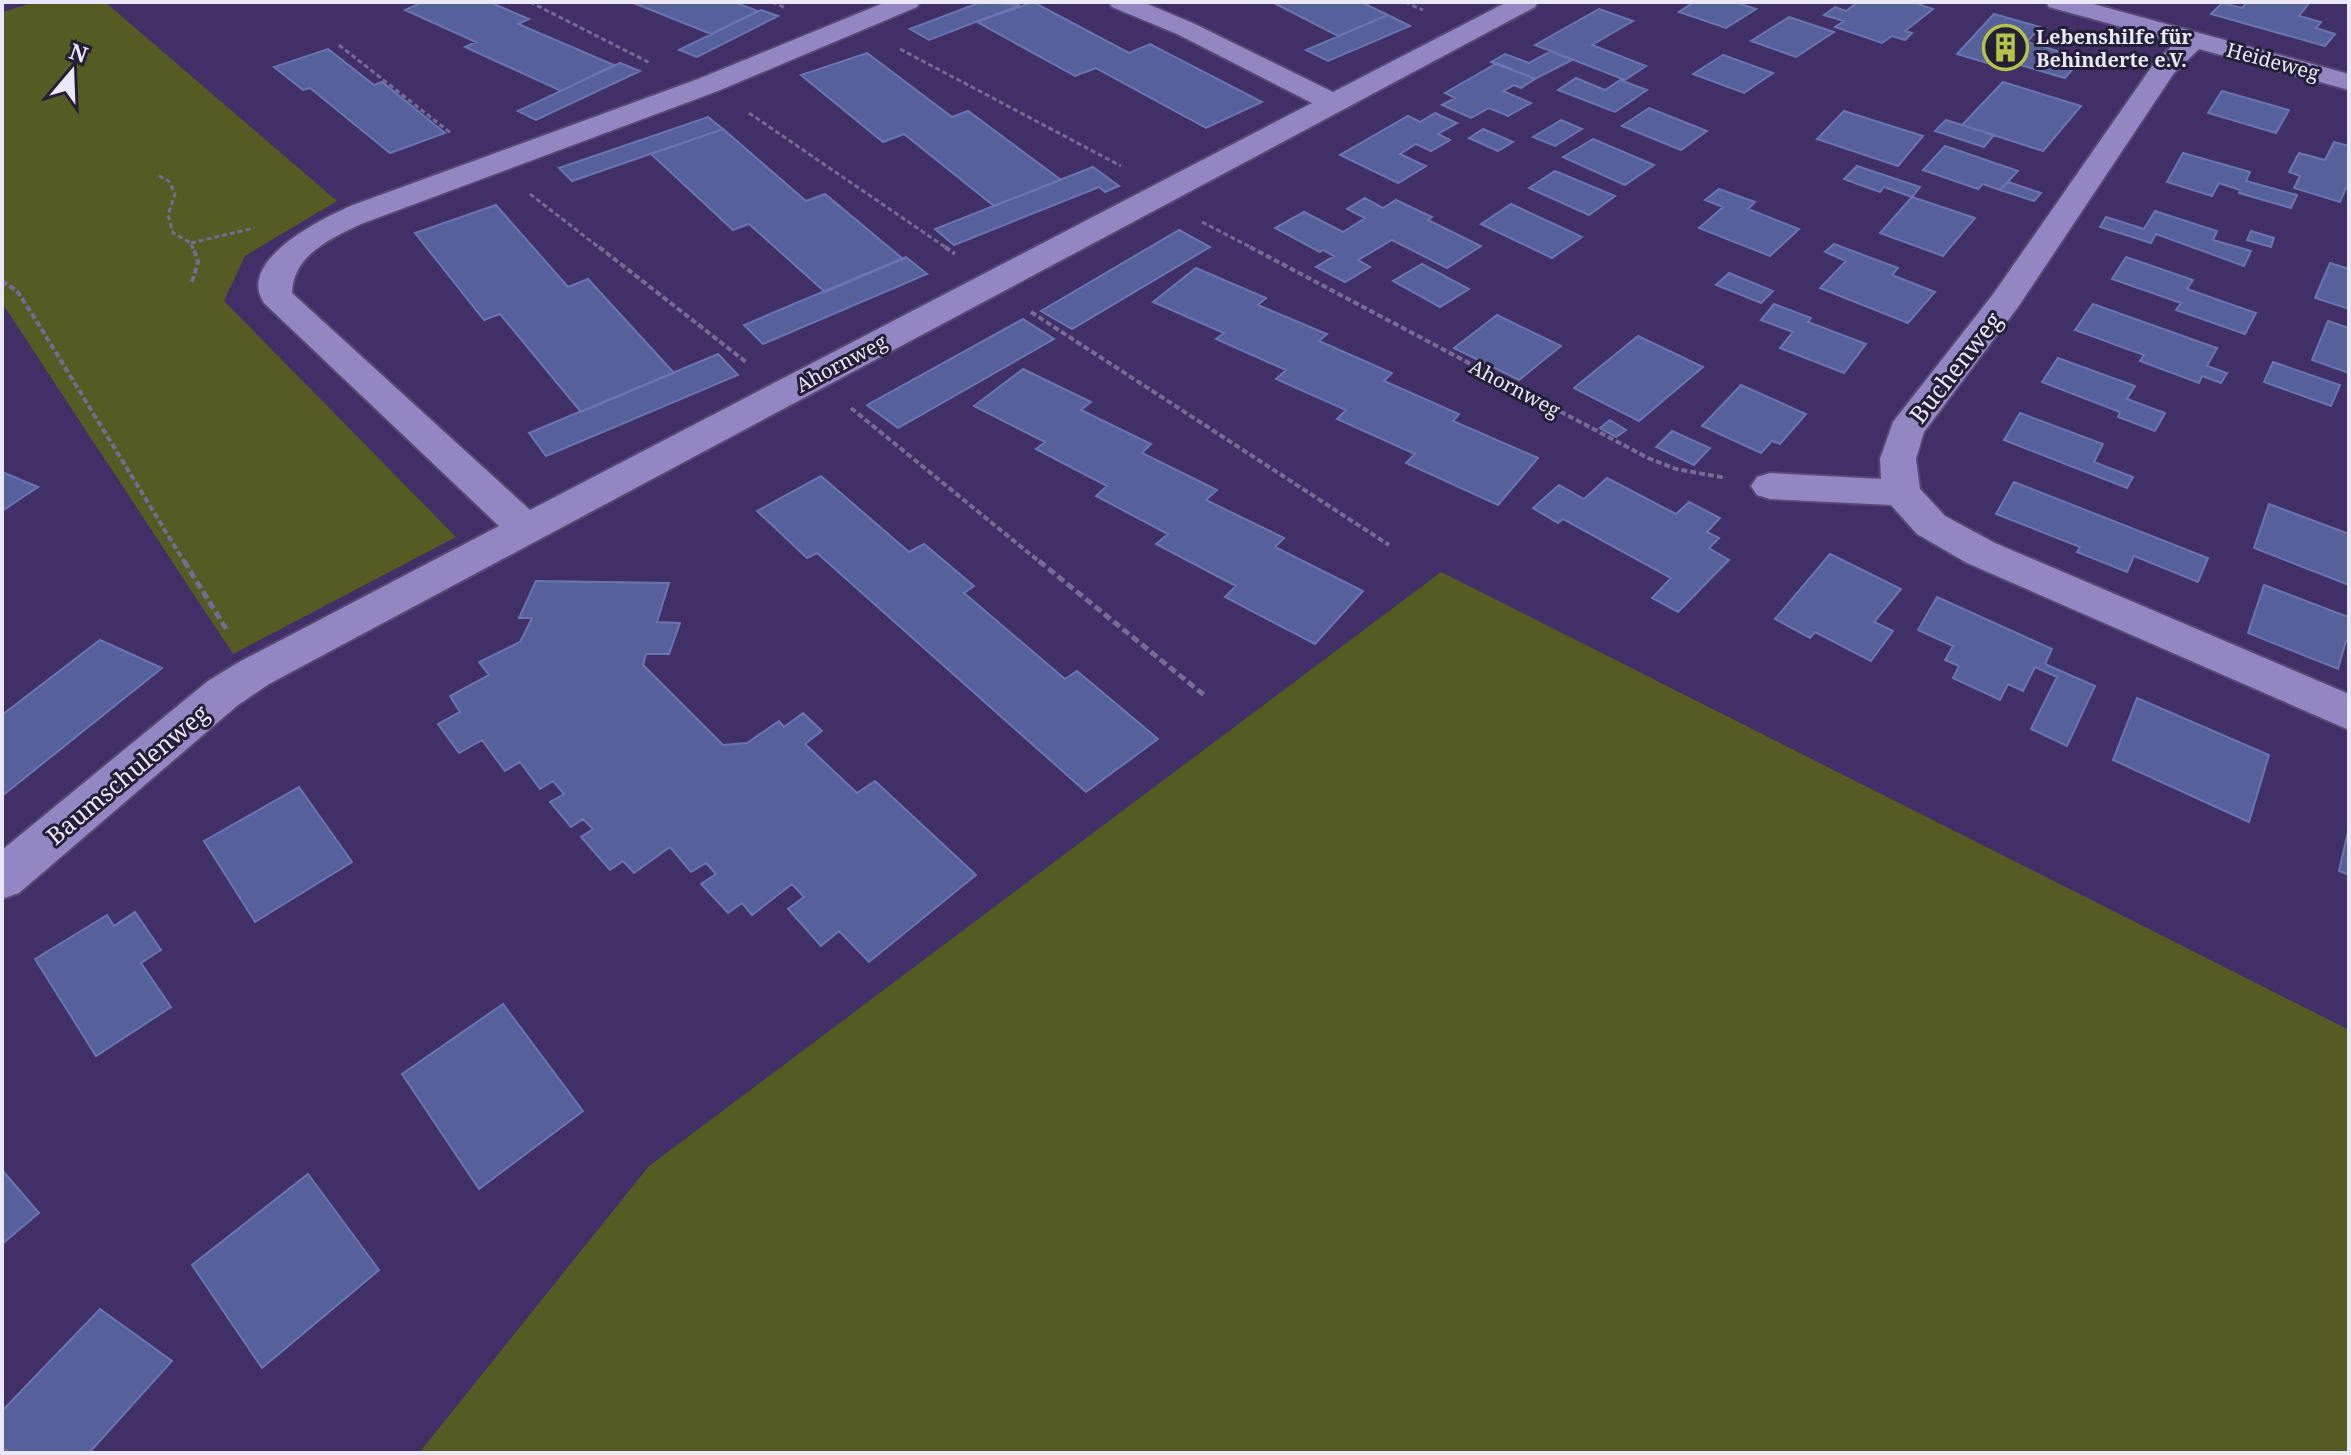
<svg xmlns="http://www.w3.org/2000/svg" width="2351" height="1455" font-family="'Noto Serif',serif">
	<style>
		.green { fill: #555b23 }
		.building { fill: #56609a; stroke: #6a75b0; stroke-width: 2 }
		.lines { fill: none; stroke-linecap: round; stroke-linejoin: round }
		.minor-casing { stroke: #574875; stroke-width: 4 }
		.path-far2 { stroke: #766a96; stroke-width: 3; stroke-dasharray: 5 3; stroke-linecap: butt }
		.path-far1 { stroke: #766a96; stroke-width: 4; stroke-dasharray: 6 3; stroke-linecap: butt }
		.path { stroke: #766a96; stroke-width: 5; stroke-dasharray: 8 4; stroke-linecap: butt }
		.minor { fill: #9485c3; fill-rule: evenodd }
		.labels { text-anchor: middle; dominant-baseline: central; stroke-width: 6; stroke-linejoin: round; paint-order: stroke }
		.far-poi-label { font-size: 20px; font-weight: bold; fill: #ece8fc; stroke: #251e37; text-anchor: start }
		.far-street-label { font-size: 20px; fill: #ece8fc; stroke: #251e37 }
		.street-label { font-size: 24px; fill: #ece8fc; stroke: #251e37 }
	</style>
	<rect width="100%" height="100%" fill="#403067"/>
	<path class="green" d="M36 2H105L337 201 245 256 224 301 456 537 233 654 2 303V12Z
		M1441 572 2349 1030V1453H419L649 1166Z"/>
	<path class="building" d="M423 2H489L529 19 518 24 614 65 561 91 465 47 476 42 405 10Z
		M631 2H734L758 11 711 34Z
		M981 2 1020 5 929 40 910 29Z
		M1033 2 1129 53 1150 44 1262 102 1206 128 1096 68 1075 76 977 22Z
		M1272 2H1361L1388 15 1338 36Z
		M1694 2H1735L1756 9 1726 28 1679 12Z
		M1858 2H1912L1933 9 1905 31 1912 33 1905 40 1892 36 1882 43 1835 27 1844 21 1824 15 1835 7 1846 11Z
		M2247 2H2310L2299 16 2321 22 2316 28 2335 34 2325 46 2211 14 2222 3 2242 8Z
		M1599 9 1633 21 1592 45 1646 66 1625 80 1535 45Z
		M761 10 778 16 697 57 679 50Z
		M1994 14 2040 27 2027 42 2082 58 2065 78 2006 61 2001 67 1957 54Z
		M1388 15 1410 26 1328 61 1306 50Z
		M1789 17 1834 32 1796 57 1751 41Z
		M328 49 374 85 382 82 445 133 390 153 310 88 303 90 274 67Z
		M1551 51 1572 60 1535 79 1491 62 1505 54 1529 63Z
		M867 53 952 117 968 111 1061 180 994 206 904 134 883 142 801 75Z
		M1723 55 1773 73 1744 93 1693 74Z
		M620 63 640 71 536 120 518 111Z
		M1497 63 1535 79 1521 88 1514 85 1503 91 1531 103 1508 116 1489 108 1471 118 1442 105 1455 98 1445 93Z
		M1576 78 1605 90 1620 80 1647 90 1615 112 1558 90Z
		M2003 82 2081 106 2043 151 1962 125Z
		M2222 91 2289 110 2276 133 2208 113Z
		M1649 108 1707 131 1681 150 1622 126Z
		M1844 111 1923 136 1898 166 1817 139Z
		M1435 113 1457 123 1438 134 1450 140 1431 151 1416 144 1400 154 1426 166 1398 183 1340 155 1408 116 1420 122Z
		M708 117 723 129 572 181 559 168Z
		M1561 120 1582 129 1555 146 1533 137Z
		M1946 120 1994 135 1984 147 1935 131Z
		M723 129 806 201 825 194 903 259 825 292 749 224 733 230 651 154Z
		M1483 129 1513 142 1498 151 1469 138Z
		M1593 139 1654 165 1625 185 1563 157Z
		M2334 142 2349 146V181L2340 202 2294 188 2300 176 2289 172 2299 153 2325 160Z
		M1945 146 2018 171 2000 190 1983 184 1978 189 1923 170Z
		M2183 153 2250 172 2246 181 2297 195 2291 208 2239 193 2240 190 2219 183 2212 196 2167 182Z
		M1857 166 1920 187 1912 197 1884 187 1880 192 1844 179Z
		M1093 167 1119 186 1105 192 1099 187 954 245 935 229Z
		M1555 171 1615 196 1589 215 1529 188Z
		M2008 182 2041 193 2034 201 2000 190Z
		M1719 189 1755 202 1748 209 1799 229 1770 256 1699 228 1723 207 1705 200Z
		M1912 197 1975 218 1943 256 1880 233Z
		M1365 198 1383 208 1396 200 1432 217 1428 220 1481 246 1447 268 1392 240 1358 260 1370 267 1345 282 1316 267 1334 256 1323 250 1320 252 1275 228 1304 212 1343 232 1365 218 1347 209Z
		M1511 204 1582 237 1552 258 1481 224Z
		M496 205 568 287 588 279 674 373 581 412 500 314 484 320 415 233Z
		M2155 211 2217 231 2213 240 2251 251 2244 266 2156 234 2151 243 2100 227 2106 217 2144 229Z
		M1179 230 1210 247 1072 329 1041 311Z
		M2251 231 2274 238 2271 247 2247 240Z
		M1834 244 1898 268 1892 275 1935 292 1908 323 1820 288 1846 261 1825 252Z
		M906 257 927 274 763 344 744 325Z
		M2126 257 2193 280 2187 289 2256 313 2245 334 2176 310 2181 303 2112 279Z
		M2330 263 2349 269V309L2315 298Z
		M1422 264 1469 289 1440 307 1393 281Z
		M1196 268 1266 298 1258 305 1327 334 1319 341 1392 373 1384 381 1459 414 1453 421 1538 458 1498 505 1406 463 1415 454 1337 419 1346 410 1276 379 1286 370 1216 339 1224 333 1153 302Z
		M1729 273 1773 291 1761 303 1716 285Z
		M1774 304 1811 318 1808 322 1866 344 1844 373 1780 348 1793 332 1761 320Z
		M2093 304 2217 348 2207 366 2227 373 2221 383 2202 376 2199 383 2140 361 2144 355 2075 330Z
		M1497 315 1561 346 1519 380 1454 348Z
		M1023 319 1054 339 898 428 867 405Z
		M2328 321 2349 328V373L2312 360Z
		M1638 336 1703 367 1639 421 1574 388Z
		M718 354 738 375 546 456 529 433Z
		M2058 358 2135 386 2127 399 2165 413 2155 431 2118 417 2120 412 2042 382Z
		M2273 362 2340 385 2331 406 2264 382Z
		M1023 369 1091 402 1081 410 1151 444 1142 453 1217 490 1206 500 1284 538 1275 547 1363 591 1315 644 1225 597 1236 586 1156 544 1168 534 1096 496 1107 486 1036 449 1045 442 974 406Z
		M1741 385 1806 414 1780 444 1772 441 1761 453 1702 426Z
		M2020 413 2103 444 2094 462 2133 477 2127 488 2004 440Z
		M1610 420 1626 430 1616 437 1600 428Z
		M1672 431 1710 448 1694 465 1656 447Z
		M2 472 38 487 2 511Z
		M821 476 909 552 924 544 974 586 964 593 1065 679 1077 671 1158 739 1086 792 817 553 807 558 757 511Z
		M1607 478 1676 514 1689 502 1720 518 1707 532 1719 538 1709 548 1729 560 1678 612 1652 598 1671 578 1563 519 1558 523 1533 508 1559 485 1584 499Z
		M2014 482 2208 558 2198 582 2134 556 2127 572 2077 552 2080 547 1996 514Z
		M2269 504 2349 534V585L2254 548Z
		M1830 554 1901 589 1874 622 1893 631 1871 661 1815 632 1810 638 1775 619Z
		M536 581 669 583 657 622 680 623 669 654H646L643 665 723 745 747 743 779 721 784 727 803 713 822 731 805 744 857 793 875 781 976 875 869 962 839 931 821 946 788 909 804 897 792 884 752 915 742 903 728 913 701 884 716 874 706 863 691 872 670 847 634 873 623 861 610 870 581 837 593 829 583 819 571 827 550 802 564 794 553 781 540 789 520 762 505 771 482 740 459 753 438 724 460 712 450 696 489 675 479 662 520 642 532 618H519Z
		M2264 585 2348 617 2349 611V642L2346 641 2338 669 2248 633Z
		M1937 597 2052 649 2045 664 2095 686 2067 746 2031 729 2057 677 2035 667 2023 691 2008 684 2000 700 1953 678 1959 666 1945 660 1953 646 1918 630Z
		M100 640 162 668 2 796V715Z
		M2137 698 2269 755 2249 822 2113 760Z
		M299 787 352 862 255 922 204 841Z
		M2349 827V875L2339 871Z
		M135 912 161 950 141 963 171 1007 96 1056 35 959 107 915 114 926Z
		M503 1004 583 1111 479 1189 402 1074Z
		M2 1170 39 1213 2 1244Z
		M308 1174 379 1270 262 1368 192 1265Z
		M100 1309 172 1361 89 1453H10L2 1447V1411Z"/>
	<g class="lines">
		<defs>
			<path id="minor" d="M886 2H920L917 7 718 91 361 224C330 239 293 255 292 293L530 510 1312 103 1177 34 1112 7 1109 2H1143L1195 24 1333 92 1507 2H1538L1535 7 269 684 238 705 19 893 2 899V850L208 681 239 662 499 526 264 303C235 260 325 217 353 205L698 79Z
				M2046 2H2086L2349 74V90L2199 49 2174 73 2018 307 1924 432 1916 459 1920 489 1945 516 1995 543 2349 694V730L1967 563 1917 534 1891 505 1770 499 1757 495 1751 486 1757 477 1770 473 1881 479 1880 459 1893 422 1994 293 2155 62 2176 42 2049 7Z"/>
		</defs>
		<use href="#minor" class="minor-casing"/>
		<path class="path-far2" d="M530 2 650 63
			M772 2 786 8
			M1405 2 1423 10
			M339 45 452 134
			M900 49 1121 166
			M749 113 948 249
			M159 176 169 181 175 194 168 215 173 233 191 243 193 249
			M530 194 601 249
			M1202 222 1254 249
			M191 243 254 228"/>
		<path class="path-far1" d="M599 247 746 362
			M945 247 955 254
			M1250 247 1648 458 1676 469 1726 478
			M2 281 17 291 36 320 185 563
			M192 282 198 262 193 247
			M1031 312 1389 545
			M851 408 1041 563"/>
		<path class="path" d="M184 561 228 632
			M1039 561 1204 695"/>
		<use href="#minor" class="minor"/>
	</g>
	<defs>
		<symbol id="building-ring" viewBox="-11 -11 22 22"><circle r="9.5" fill="#251e37" stroke="#b5c249" stroke-width="1.5"/><path d="M-4-6H4V6H1V3H-1V6H-4ZM-2.5-4.3h1.7v1.8h-1.7ZM.8-4.3h1.7v1.8H.8ZM-2.5-1h1.7V.8h-1.7ZM.8-1h1.7V.8H.8Z" fill="#b5c249"/></symbol>
	</defs>
	<g fill-rule="evenodd">
		<use href="#building-ring" x="1980" y="22" width="51" height="51"/>
	</g>
	<g class="labels">
		<g class="far-poi-label">
			<text x="2036" y="36">Lebenshilfe für<tspan x="2036" dy="23">Behinderte e.V.</tspan></text>
		</g>
		<g class="far-street-label">
			<text transform="translate(2273 61) rotate(15)">Heideweg</text>
			<text transform="translate(841 363) rotate(-28)">Ahornweg</text>
			<text transform="translate(1515 388) rotate(28)">Ahornweg</text>
		</g>
		<g class="street-label">
			<text transform="translate(1955 367) rotate(-52)">Buchenweg</text>
			<text transform="translate(127 774) rotate(-40)">Baumschulenweg</text>
		</g>
	</g>
	<rect width="2351" height="1455" fill="none" stroke="#ece8fc" stroke-width="8"/>
	<g transform="translate(72 72) rotate(19)" stroke="#251e37" stroke-width="6" paint-order="stroke">
	<path d="M0-6L14 30L0 20L-14 30Z" fill="#ece8fc"/>
	<text y="-12" font-size="22" font-weight="bold" text-anchor="middle" fill="#ece8fc">N</text>
	</g>
</svg>
